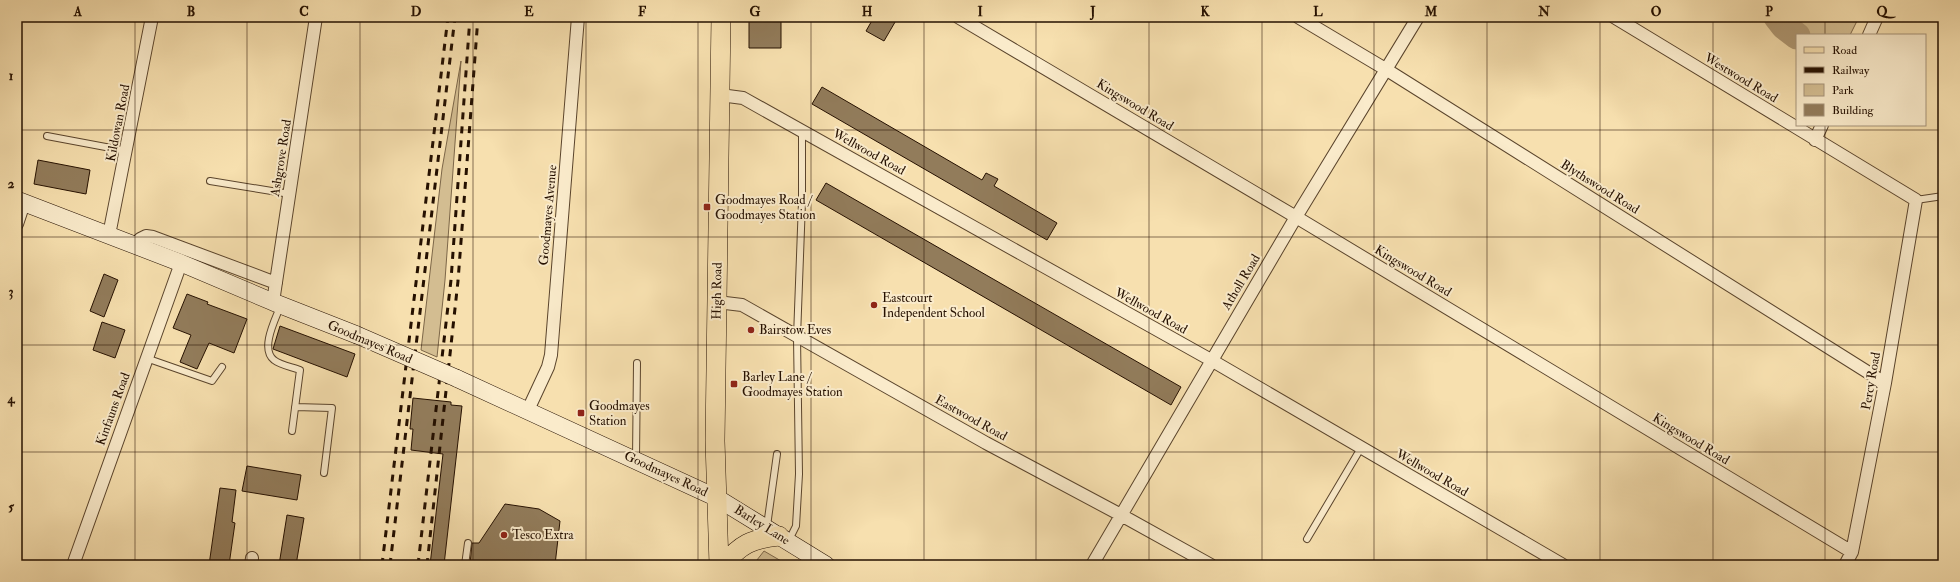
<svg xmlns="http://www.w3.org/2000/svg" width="1960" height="582" font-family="'IM FELL Double Pica',serif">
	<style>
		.green { fill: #d3bd91; stroke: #7c6648 }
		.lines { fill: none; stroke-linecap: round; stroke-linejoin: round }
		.river { stroke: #b09974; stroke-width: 27 }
		.building { fill: #927c5b; stroke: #251000 }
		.service-casing { stroke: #5a442c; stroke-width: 8 }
		.minor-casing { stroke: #5a442c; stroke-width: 14 }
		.secondary-casing { stroke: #251000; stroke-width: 18 }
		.primary-casing { stroke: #251000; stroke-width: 20 }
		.service { stroke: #faebcb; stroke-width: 6 }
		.minor { stroke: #faebcb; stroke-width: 12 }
		.secondary { stroke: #faebcb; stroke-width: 17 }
		.primary { stroke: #f7e0af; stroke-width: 19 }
		.rail { stroke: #251000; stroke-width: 3; stroke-dasharray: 7 7; stroke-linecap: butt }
		.secondary-bridge-casing { stroke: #251000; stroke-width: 18; stroke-linecap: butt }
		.secondary-bridge { stroke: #faebcb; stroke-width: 17 }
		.grid { fill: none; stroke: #251000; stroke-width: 1; stroke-opacity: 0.55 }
		.poi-dot { fill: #8f2418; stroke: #faebcb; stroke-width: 1.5 }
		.labels { text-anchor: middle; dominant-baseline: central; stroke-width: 4; stroke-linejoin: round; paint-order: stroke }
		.street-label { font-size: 13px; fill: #251000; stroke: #faebcb }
		.poi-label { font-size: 13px; fill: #251000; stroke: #faebcb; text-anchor: start }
		.neatline { fill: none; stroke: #251000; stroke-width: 1.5 }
		.grid-label { font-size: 13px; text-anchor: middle; font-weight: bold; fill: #251000 }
	</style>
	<rect width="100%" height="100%" fill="#f7e0af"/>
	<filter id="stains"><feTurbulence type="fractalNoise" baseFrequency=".005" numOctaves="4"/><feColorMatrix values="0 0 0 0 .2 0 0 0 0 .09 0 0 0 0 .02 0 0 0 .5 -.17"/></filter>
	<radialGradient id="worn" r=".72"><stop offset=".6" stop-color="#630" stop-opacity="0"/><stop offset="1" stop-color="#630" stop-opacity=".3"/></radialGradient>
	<path class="green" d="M1774 17H1859L1850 35H1806Z
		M461 61 445 280 437 357 421 350 442 169Z
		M764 551 788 565H753Z"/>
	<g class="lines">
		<path class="river" d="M1777 17 1784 26 1797 36"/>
	</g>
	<path class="building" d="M749 17H781V48H749Z
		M874 17H898L884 41 866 31Z
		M822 87 982 180 986 173 998 179 994 186 1057 223 1047 240 812 104Z
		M38 160 90 170 86 194 34 184Z
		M826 183 1181 387 1171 405 816 200Z
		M104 274 118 280 104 317 90 311Z
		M187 294 208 302 207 304 247 319 234 353 209 343 197 369 180 362 191 335 173 328Z
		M102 322 125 330 115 358 93 350Z
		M280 326 355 354 347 377 273 349Z
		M413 398 451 402V405L462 406 444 565H430L443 454 411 450 413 429H410Z
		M247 466 301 475 297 500 242 491Z
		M220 488 236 490 232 522 235 523 229 565H209Z
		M505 504 539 509 560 521 555 565H470L472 543H479Z
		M287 515 304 518 296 565H279Z"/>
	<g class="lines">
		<defs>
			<path id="service" d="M47 136 127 151
				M210 181 290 194
				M1916 200 1943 196
				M280 307C275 320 260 349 274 360 280 365 292 367 300 370L292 431
				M146 358 212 381 222 367
				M295 407 332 408 324 473
				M636 459 637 363
				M767 526 777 454
				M1307 539 1361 448
				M788 542 796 526 799 474 797 337 802 202V131
				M465 565 468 543"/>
			<path id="minor" d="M958 17 1296 217 1852 552
				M1298 17 1387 70 1885 383
				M1614 17 1916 200 1885 383 1852 552 1845 565
				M1869 35 1877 17
				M720 95 743 98 1211 360 1563 565
				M1815 140 1822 125
				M17 224 24 203
				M109 235 152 17
				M137 246 140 239 146 236 153 237 276 283
				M273 302 316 17
				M717 302 742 305 986 443 1121 515 1211 565
				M528 410 548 367 551 355 578 17
				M73 565 181 263
				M251 565 252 558
				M1092 565 1296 217 1418 17"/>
			<path id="secondary" d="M17 200 181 263 273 302 357 335
				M456 378 717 498 826 565"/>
			<path id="primary" d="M719 565 715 441 721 17
				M723 565C741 544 751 539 779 536"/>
		</defs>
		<use href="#service" class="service-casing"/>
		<use href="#minor" class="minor-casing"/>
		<use href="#secondary" class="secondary-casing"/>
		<use href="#primary" class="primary-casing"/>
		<use href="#service" class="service"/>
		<use href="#minor" class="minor"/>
		<use href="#secondary" class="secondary"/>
		<use href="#primary" class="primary"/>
		<path class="rail" d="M382 565 448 17
			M390 565 455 17
			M418 565 451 280 470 17
			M427 565 458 281 478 17"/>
		<defs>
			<path id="secondary-bridge" d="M357 335 456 378"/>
		</defs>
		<use href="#secondary-bridge" class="secondary-bridge-casing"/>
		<use href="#secondary-bridge" class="secondary-bridge"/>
	</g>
	<path class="grid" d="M135 17V565M247 17V565M360 17V565M473 17V565M586 17V565M698 17V565M811 17V565M924 17V565M1036 17V565M1149 17V565M1262 17V565M1374 17V565M1487 17V565M1600 17V565M1713 17V565M1825 17V35M1825 125V565M17 130H1943M17 237H1943M17 345H1943M17 452H1943"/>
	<g class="poi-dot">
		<rect x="703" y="203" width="8" height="8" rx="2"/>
		<circle cx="874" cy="305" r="4"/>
		<circle cx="751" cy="330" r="4"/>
		<rect x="730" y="380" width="8" height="8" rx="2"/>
		<rect x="577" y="409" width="8" height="8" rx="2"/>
		<circle cx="504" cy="535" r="4"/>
	</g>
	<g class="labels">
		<g class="street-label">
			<text transform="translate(1741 78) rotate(31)">Westwood Road</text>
			<text transform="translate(1135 105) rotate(31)">Kingswood Road</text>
			<text transform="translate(118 123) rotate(-79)">Kildowan Road</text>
			<text transform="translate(869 152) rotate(29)">Wellwood Road</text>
			<text transform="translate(281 158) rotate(-81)">Ashgrove Road</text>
			<text transform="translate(1600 187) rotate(32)">Blythswood Road</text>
			<text transform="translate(548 215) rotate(-85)">Goodmayes Avenue</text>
			<text transform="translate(1413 271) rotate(31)">Kingswood Road</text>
			<text transform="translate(1241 282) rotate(-59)">Atholl Road</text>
			<text transform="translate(717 291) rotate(-89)">High Road</text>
			<text transform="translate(1151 311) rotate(29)">Wellwood Road</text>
			<text transform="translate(370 342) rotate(23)">Goodmayes Road</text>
			<text transform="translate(1871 381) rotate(-80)">Percy Road</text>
			<text transform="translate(113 409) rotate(-70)">Kinfauns Road</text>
			<text transform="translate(971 418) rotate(29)">Eastwood Road</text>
			<text transform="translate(1691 439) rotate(31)">Kingswood Road</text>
			<text transform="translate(1432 473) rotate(30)">Wellwood Road</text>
			<text transform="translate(666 474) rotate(25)">Goodmayes Road</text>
			<text transform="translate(762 525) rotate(32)">Barley Lane</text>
		</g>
		<g class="poi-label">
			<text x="715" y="200">Goodmayes Road /<tspan x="715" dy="15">Goodmayes Station</tspan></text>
			<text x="882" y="298">Eastcourt<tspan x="882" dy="15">Independent School</tspan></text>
			<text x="759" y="330">Bairstow Eves</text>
			<text x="742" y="377">Barley Lane /<tspan x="742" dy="15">Goodmayes Station</tspan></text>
			<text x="589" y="406">Goodmayes<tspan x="589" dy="15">Station</tspan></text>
			<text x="512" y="535">Tesco Extra</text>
		</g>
	</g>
	<rect width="1960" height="582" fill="none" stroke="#f7e0af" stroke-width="44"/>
	<rect x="1796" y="34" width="130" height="92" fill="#faebcb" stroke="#a5937a"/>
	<rect x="1804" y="47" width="20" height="6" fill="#f7e0af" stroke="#a5937a"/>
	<text x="1832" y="54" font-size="12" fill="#251000">Road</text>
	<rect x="1804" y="67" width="20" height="6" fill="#251000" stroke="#a5937a"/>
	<text x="1832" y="74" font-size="12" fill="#251000">Railway</text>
	<rect x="1804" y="84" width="20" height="12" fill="#d3bd91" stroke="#a5937a"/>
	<text x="1832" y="94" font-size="12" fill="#251000">Park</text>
	<rect x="1804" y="104" width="20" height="12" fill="#927c5b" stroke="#a5937a"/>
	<text x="1832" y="114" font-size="12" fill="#251000">Building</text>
	<rect x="22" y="22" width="1916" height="538" class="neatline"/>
	<g class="grid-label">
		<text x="78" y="16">A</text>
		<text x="191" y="16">B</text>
		<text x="304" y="16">C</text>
		<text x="416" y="16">D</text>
		<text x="529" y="16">E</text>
		<text x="642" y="16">F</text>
		<text x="755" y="16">G</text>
		<text x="867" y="16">H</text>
		<text x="980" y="16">I</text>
		<text x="1093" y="16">J</text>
		<text x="1205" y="16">K</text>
		<text x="1318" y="16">L</text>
		<text x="1431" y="16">M</text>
		<text x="1544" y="16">N</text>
		<text x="1656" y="16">O</text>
		<text x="1769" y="16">P</text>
		<text x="1882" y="16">Q</text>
		<text x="11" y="80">1</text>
		<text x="11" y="188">2</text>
		<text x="11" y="296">3</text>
		<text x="11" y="403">4</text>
		<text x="11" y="511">5</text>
	</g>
	<rect width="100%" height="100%" filter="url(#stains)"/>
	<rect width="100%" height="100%" fill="url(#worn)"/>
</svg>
